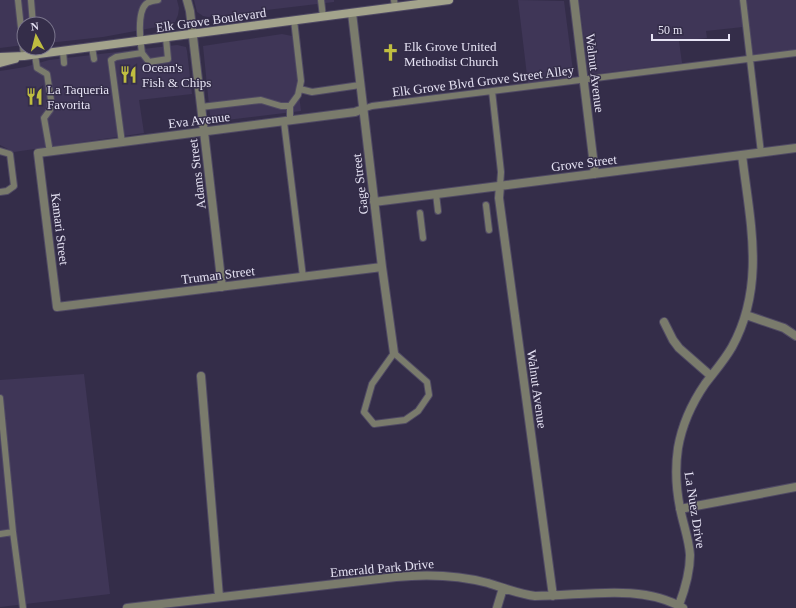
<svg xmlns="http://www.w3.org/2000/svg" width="796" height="608" font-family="'Times New Roman',serif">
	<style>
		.built { fill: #3f3657 }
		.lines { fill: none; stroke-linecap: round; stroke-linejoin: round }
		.lane-casing { stroke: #504a64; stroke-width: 8 }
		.street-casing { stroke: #504a64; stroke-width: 10 }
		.secondary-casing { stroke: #504a64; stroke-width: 10 }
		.lane { stroke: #7a7b6c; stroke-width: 6 }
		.street { stroke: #7a7b6c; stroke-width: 8 }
		.secondary { stroke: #a3a38c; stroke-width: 8 }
		.labels { text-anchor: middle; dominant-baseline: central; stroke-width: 3; stroke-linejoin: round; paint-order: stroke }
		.street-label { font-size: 13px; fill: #e6e3f4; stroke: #342d49 }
		.poi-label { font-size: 13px; fill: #e6e3f4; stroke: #342d49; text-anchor: start }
	</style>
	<rect width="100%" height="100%" fill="#342d49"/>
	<path class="built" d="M0 0H177L179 8 178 15 175 22 168 25 103 37 48 43V24H24V45L0 48Z
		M194 0H334V2L208 17 203 16 197 12Z
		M518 0 564 1 574 79 528 84Z
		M579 0H796V50L746 56 743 27 706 31 707 38 679 41 682 63 595 74 590 73 588 71Z
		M282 34 292 36 301 111 218 121 213 120 210 115 203 46Z
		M177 45 186 47 187 51 192 94 139 100 144 133 14 152 0 145V71L25 67 49 60Z
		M84 374 110 594 0 607V380Z"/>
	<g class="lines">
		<defs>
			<path id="lane" d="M18 0 24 56
				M31 0 33 24
				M321 0 323 17
				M394 0 395 7
				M743 0 761 153
				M92 47 94 59
				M63 51 64 63
				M142 53 149 62 168 59 166 38
				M35 55 37 68 47 74 51 100 50 110 44 118 50 152
				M300 89 312 92 360 85
				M492 91 501 172 500 186
				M290 106 298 95 301 81 294 20
				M201 107 261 100 281 106H290V121
				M363 109 372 106 796 53
				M284 122 303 277
				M122 143 111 60 116 57 142 53C140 42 137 12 146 4 149 1 153 1 158 0
				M0 151 10 154 14 186 7 191 0 192
				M436 194 438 211
				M486 205 489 230
				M420 213 423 238
				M394 353 427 382 429 395 418 411 405 420 374 424 364 412 372 384Z
				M0 398 13 532 23 608
				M0 534 13 532"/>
			<path id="street" d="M187 0 190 11 222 287
				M574 0 595 174
				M352 13 382 267 394 353
				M363 109 355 112 38 153 57 307 382 267
				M500 186 499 198 553 596
				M374 202 796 148
				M746 315 784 328 796 336
				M664 322 673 340 679 348 711 376
				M201 376 219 597
				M680 509 796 487
				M679 605C685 589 690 573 690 555 689 539 683 524 680 508 676 488 675 468 678 448 682 425 692 403 705 384 714 372 724 361 732 347 766 285 750 222 742 155
				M127 608 396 577C427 574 458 575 488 583 504 588 519 594 535 596 583 596 641 583 683 608
				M497 608 503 588"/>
			<path id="secondary" d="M0 57 24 56 46 53 449 0
				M0 63 15 59"/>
		</defs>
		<use href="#lane" class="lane-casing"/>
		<use href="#street" class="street-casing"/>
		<use href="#secondary" class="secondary-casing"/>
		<use href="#lane" class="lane"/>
		<use href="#street" class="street"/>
		<use href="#secondary" class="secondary"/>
	</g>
	<defs>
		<symbol id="church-bare" viewBox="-9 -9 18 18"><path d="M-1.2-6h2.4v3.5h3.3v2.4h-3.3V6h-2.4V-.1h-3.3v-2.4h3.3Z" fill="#c0be40" stroke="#342d49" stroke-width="2.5" paint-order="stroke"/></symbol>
		<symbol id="restaurant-bare" viewBox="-9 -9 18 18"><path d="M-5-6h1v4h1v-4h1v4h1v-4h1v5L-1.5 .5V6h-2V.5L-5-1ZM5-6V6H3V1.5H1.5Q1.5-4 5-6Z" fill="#c0be40" stroke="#342d49" stroke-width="2.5" paint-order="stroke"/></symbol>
	</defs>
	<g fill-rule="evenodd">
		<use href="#church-bare" x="378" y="40" width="25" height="25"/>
		<use href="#restaurant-bare" x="116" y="62" width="25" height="25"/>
		<use href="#restaurant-bare" x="22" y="84" width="25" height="25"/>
	</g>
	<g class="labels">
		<g class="street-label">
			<text transform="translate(211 20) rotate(-8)">Elk Grove Boulevard</text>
			<text transform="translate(595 73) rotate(83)">Walnut Avenue</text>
			<text transform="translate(483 81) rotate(-7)">Elk Grove Blvd Grove Street Alley</text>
			<text transform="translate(199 120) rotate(-7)">Eva Avenue</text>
			<text transform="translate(584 163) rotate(-7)">Grove Street</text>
			<text transform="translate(197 174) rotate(-97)">Adams Street</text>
			<text transform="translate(360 184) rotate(-97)">Gage Street</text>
			<text transform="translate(60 229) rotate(83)">Kamari Street</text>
			<text transform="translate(218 275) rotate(-7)">Truman Street</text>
			<text transform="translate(537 389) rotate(82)">Walnut Avenue</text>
			<text transform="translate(695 510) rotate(81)">La Nuez Drive</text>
			<text transform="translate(382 568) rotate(-5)">Emerald Park Drive</text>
		</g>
		<g class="poi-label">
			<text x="404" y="46">Elk Grove United<tspan x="404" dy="15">Methodist Church</tspan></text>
			<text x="142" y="67">Ocean's<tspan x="142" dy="15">Fish &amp; Chips</tspan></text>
			<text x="47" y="89">La Taqueria<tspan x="47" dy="15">Favorita</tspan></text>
		</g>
	</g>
	<g transform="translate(36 36) rotate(353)"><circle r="19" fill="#342d49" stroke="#7b768d"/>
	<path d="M0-3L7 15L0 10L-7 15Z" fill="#c0be40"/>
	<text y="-6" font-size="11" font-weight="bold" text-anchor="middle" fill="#e6e3f4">N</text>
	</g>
	<path d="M652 34v6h77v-6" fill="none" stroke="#e6e3f4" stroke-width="2"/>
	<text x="658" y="34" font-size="12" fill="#e6e3f4" stroke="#342d49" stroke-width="3" paint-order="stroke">50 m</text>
</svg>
